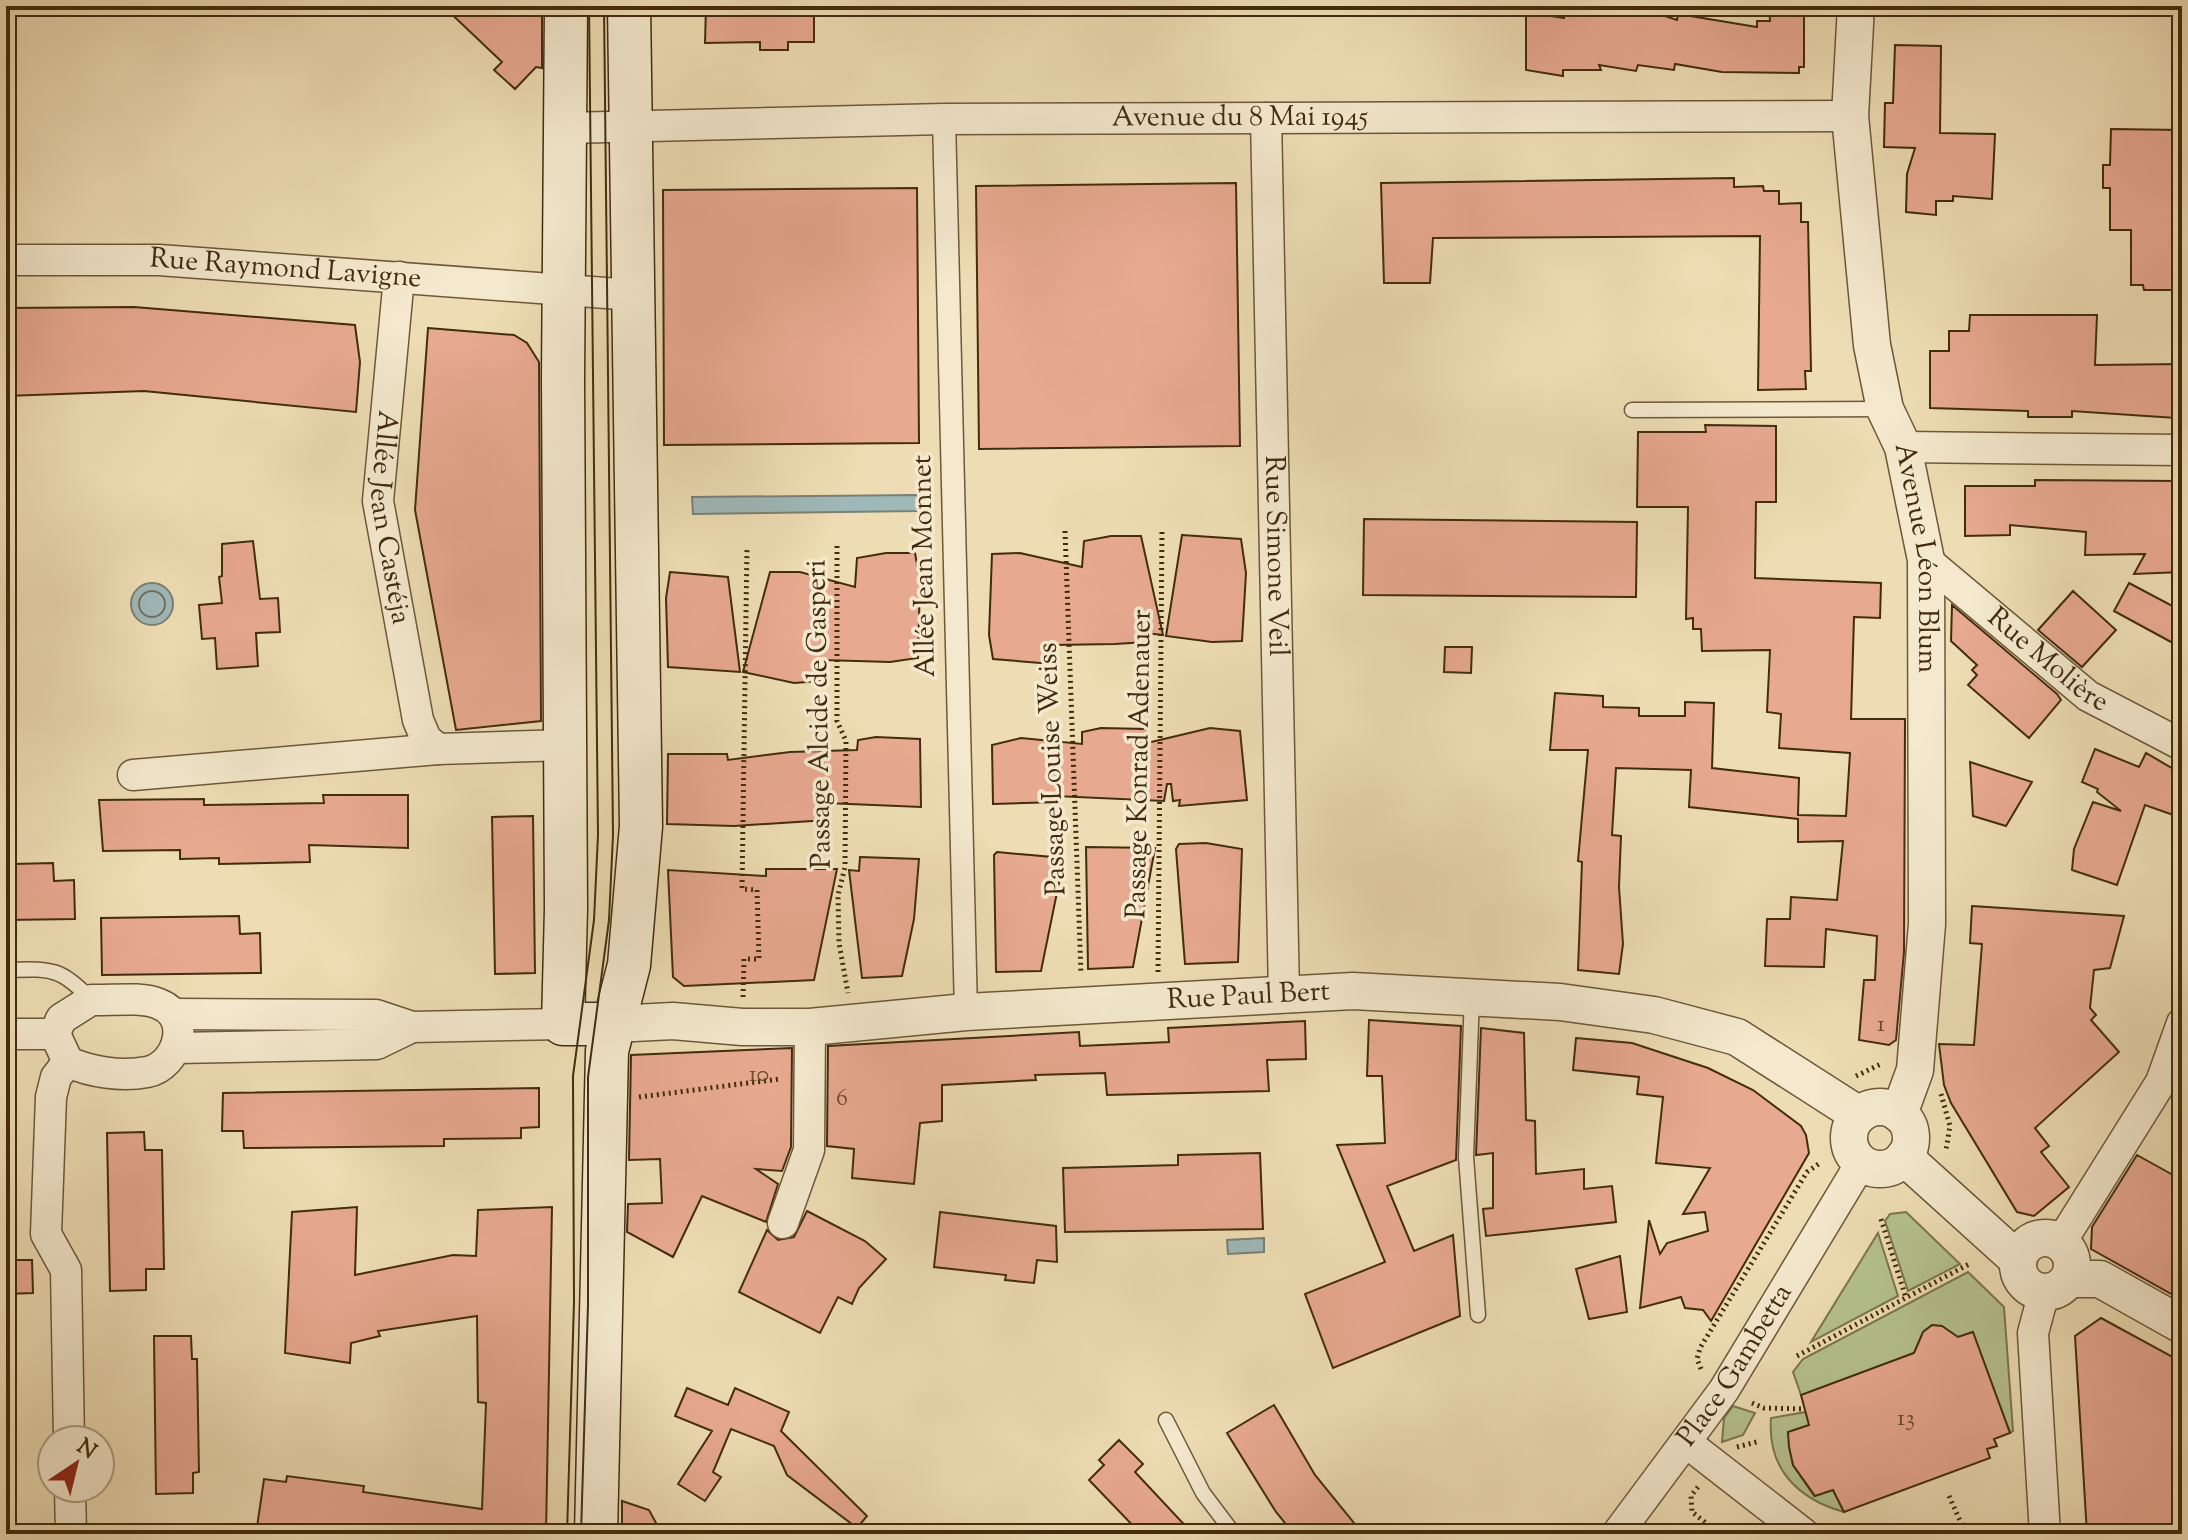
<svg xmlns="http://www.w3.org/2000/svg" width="2188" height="1540" font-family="'Sorts Mill Goudy',serif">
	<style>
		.green { fill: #b5c28f; stroke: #7c774f; stroke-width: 2 }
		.water { fill: #9fb8b9; stroke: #7a8075; stroke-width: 2 }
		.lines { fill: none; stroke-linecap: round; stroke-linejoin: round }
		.shore { stroke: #707264; stroke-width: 2 }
		.building { fill: #e8a991; stroke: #422c0f; stroke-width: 2 }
		.service-casing { stroke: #6d5838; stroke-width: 17 }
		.pedestrian-casing { stroke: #6d5838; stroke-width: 25 }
		.minor-casing { stroke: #6d5838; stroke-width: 33 }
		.tertiary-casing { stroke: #6d5838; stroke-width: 39 }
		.secondary-casing { stroke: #422c0f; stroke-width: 45 }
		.path { stroke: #422c0f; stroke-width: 5; stroke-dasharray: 2 4; stroke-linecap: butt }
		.service { stroke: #f4e9ce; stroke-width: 14 }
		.pedestrian { stroke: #f4e9ce; stroke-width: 22 }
		.minor { stroke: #f4e9ce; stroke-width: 30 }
		.tertiary { stroke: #f4e9ce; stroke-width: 36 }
		.secondary { stroke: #f4e9ce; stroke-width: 42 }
		.tram { stroke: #422c0f; stroke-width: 2 }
		.labels { text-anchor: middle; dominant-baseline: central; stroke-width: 7; stroke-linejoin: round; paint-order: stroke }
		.number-label { font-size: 24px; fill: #6c4b30 }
		.street-label { font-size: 28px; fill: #422c0f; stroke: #f4e9ce }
	</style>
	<rect width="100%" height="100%" fill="#eeddb4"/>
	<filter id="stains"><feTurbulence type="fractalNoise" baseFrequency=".0025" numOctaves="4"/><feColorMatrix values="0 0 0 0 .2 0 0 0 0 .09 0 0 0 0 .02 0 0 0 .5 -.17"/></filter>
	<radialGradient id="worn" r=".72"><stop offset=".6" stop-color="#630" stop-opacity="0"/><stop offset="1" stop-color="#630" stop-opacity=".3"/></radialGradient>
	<path class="green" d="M1906 1212 1960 1264 1908 1291 1885 1221 1890 1214Z
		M1878 1233 1898 1296 1811 1342Z
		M1968 1272 2004 1307 2013 1431 2010 1433 1972 1332 1953 1339 1942 1326C1925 1325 1918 1334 1922 1350L1801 1395 1793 1372 1803 1359Z
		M1733 1406 1755 1413 1743 1435 1722 1442 1724 1418Z
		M1806 1412 1810 1425 1788 1433 1793 1465 1814 1496 1832 1488 1844 1512C1798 1499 1767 1469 1771 1418Z"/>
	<path class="water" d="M917 495 918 511 693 514 692 497Z
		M131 604a21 21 0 1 1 42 0a21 21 0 1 1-42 0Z
		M1264 1238V1252L1228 1254 1227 1240Z"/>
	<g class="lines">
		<path class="shore" d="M139 604a13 13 0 1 1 26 0a13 13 0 1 1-26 0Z"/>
	</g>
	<path class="building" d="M443 6H542V68L536 67 515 89 494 70 502 62Z
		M706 6H814V42H788V50H760V42L705 43Z
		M1769 6H1804V67H1799V73L1722 72 1675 64 1674 70 1638 65 1636 71 1599 65 1601 70H1563V76L1526 70V12L1564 18V9L1602 15V13L1640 16V8L1677 20 1678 14 1757 27V21H1770Z
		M1895 45 1941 46 1940 133 1995 134 1992 199 1953 196V201H1936V215L1906 212 1907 174 1915 148 1884 147 1885 103H1893Z
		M2111 129 2182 130V290H2144L2143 285H2131V230H2110V188H2103V165H2110Z
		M1734 178V187L1763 186 1764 191H1779V204L1801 203V222H1808L1811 371H1805L1806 389 1758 390 1760 236 1433 238 1430 283H1384L1381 183Z
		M1236 183 1240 446 979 449 976 186Z
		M917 188 919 443 664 445 663 190Z
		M134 307 355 325 360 362 356 412 144 391 6 396V308Z
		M1970 315H2097L2095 365 2182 364V415L2176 418 2072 411V417H2028V411L1930 408V351H1949V331H1969Z
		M428 328 514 335 527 343 539 362 541 721 456 730 415 510Z
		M1705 425 1776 426V502H1756L1755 578 1881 583 1880 618 1854 617 1851 719H1905L1904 952 1896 1040 1889 1045 1859 1040 1864 980H1875L1877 936 1826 929 1824 967 1765 966 1767 919H1790L1791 897 1837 900 1843 841 1798 842V819L1689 807 1691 770 1616 768 1612 835 1621 836 1619 887 1623 944 1619 974 1578 970 1582 862 1578 861 1588 750H1550L1555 693 1603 696V707L1639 708V716H1685V702L1714 703 1712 768 1799 778 1798 815 1846 816 1850 753 1779 748 1781 714 1767 712 1770 650 1702 651 1701 629H1693V618L1686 619 1688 507H1637L1638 432H1706Z
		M2035 480 2182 481 2181 572 2134 574 2145 554 2085 555 2086 532 2010 525V535L1965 536V486H2035Z
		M1364 519 1637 522 1636 597 1363 595Z
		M1182 535 1241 539 1246 573 1242 641 1212 642 1166 636Z
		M1111 536H1141L1163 635 1146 633V642L1115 644 1054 645 1052 664 993 659 989 635 992 554 1020 553 1082 567 1084 541Z
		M253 541 260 599 278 598 280 632 256 633 258 666 217 669 215 638 202 639 199 605 222 603 219 577 222 576V544Z
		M886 553H915L920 581 918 658 890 662 823 660 820 681 794 683 743 672 770 572H800L855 587 857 558Z
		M670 572 728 577 740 672 668 667 666 598Z
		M2129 583 2182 611V648L2114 611Z
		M2073 591 2116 630 2082 667 2038 630Z
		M1952 605 2057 694 2061 700 2029 738 1968 685 1977 675 1972 670 1977 665 1951 641Z
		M1445 647H1472L1471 673 1444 672Z
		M1101 728 1146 729 1147 743 1210 728 1240 731 1247 800 1179 806 1180 800 1173 801 1171 784H1167L1164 801 1056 796 1057 802 993 804 992 745 1021 738 1082 744V732Z
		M876 737 920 739 921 807 826 803 827 820 734 826 667 824 668 754H727L728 760 790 752 857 750 858 740Z
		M2095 749 2139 767 2146 753 2182 774V818L2145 805 2117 885 2072 870 2074 849 2093 802 2121 811 2097 792 2098 789 2082 782Z
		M1970 762 2032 782 2006 826 1973 816Z
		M323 795H408V848L309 845 310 862 219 864V858L180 859V850L103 851 99 800 204 799V805L324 803Z
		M533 816 535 973 495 974 492 817Z
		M1206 843 1242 849 1238 962 1185 964 1176 849 1179 844Z
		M1086 847 1155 848 1133 967 1088 969Z
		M997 852 1064 858 1041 971 996 972 994 855Z
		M860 857 919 859 914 919 902 976 862 978 849 870 859 871Z
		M53 863 54 881 74 880 75 919 6 920V881H13V864Z
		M766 869H837L814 980 684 986 673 977 668 870 766 876Z
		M1972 906 2124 916 2110 968 2094 970 2090 1008 2096 1015 2091 1020 2119 1052 2035 1128 2049 1146 2041 1152 2069 1187 2034 1216 2017 1212 1951 1103 1944 1085 1939 1044 1974 1045 1982 944 1970 943Z
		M239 916 240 934 260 933 261 973 102 975 101 918Z
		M1369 1020 1461 1026 1456 1160 1387 1186 1414 1251 1453 1235 1460 1316 1333 1368 1305 1294 1385 1262 1337 1145 1385 1143 1382 1076H1367Z
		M1305 1021 1306 1059 1267 1060 1269 1091 1107 1095 1105 1073 1035 1075 1036 1080 942 1085V1121L920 1123 914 1184 852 1178 854 1149 827 1146 828 1046 1079 1032 1080 1046 1169 1042 1168 1028Z
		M1481 1028 1524 1033 1526 1120 1535 1121 1536 1174 1584 1169V1189L1612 1186 1616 1222 1486 1236 1483 1209 1493 1208V1153L1476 1155Z
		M1576 1038 1632 1043 1708 1068 1753 1090 1801 1126 1806 1135 1809 1153 1711 1321 1703 1310 1685 1308 1681 1297 1640 1308 1649 1220 1660 1254 1667 1243 1708 1231 1705 1212 1683 1214 1710 1168 1656 1163 1663 1097 1637 1094 1639 1077 1573 1070Z
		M792 1048 791 1147 782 1171 756 1169 778 1184 766 1222 702 1196 673 1257 627 1232 628 1204 662 1203 660 1159 629 1160 631 1055Z
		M539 1088V1127L521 1128V1138L444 1139V1146L244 1148 243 1131H222L223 1093Z
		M144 1132 145 1150H162L164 1269H146V1290L110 1291 107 1133Z
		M1260 1153 1263 1229 1065 1232 1063 1168 1178 1165V1155Z
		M2137 1155 2182 1180V1300L2091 1249 2092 1227Z
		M357 1207 355 1275 453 1255 476 1256 478 1210 552 1207 546 1534H256L264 1479 286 1482 287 1476 364 1486 363 1492 482 1509 486 1403 478 1402 477 1316 378 1331 380 1336 351 1343 350 1363 285 1353 292 1212Z
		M807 1211 865 1241 886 1259 859 1288 852 1304 838 1297 820 1333 739 1292 767 1230 778 1240 794 1237Z
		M940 1212 1056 1226 1057 1262 1037 1260 1034 1283 1005 1280 1006 1275 934 1267Z
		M1620 1256 1627 1312 1589 1319 1576 1269Z
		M6 1260H32L33 1293 6 1294Z
		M2101 1318 2182 1362V1534H2087L2075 1336Z
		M1932 1325 1942 1326 1958 1337 1973 1332 2010 1433 1994 1439 1997 1446 1987 1449 1990 1458 1844 1512 1833 1490 1815 1496 1793 1465 1789 1447 1788 1432 1809 1425 1801 1395 1914 1353 1923 1332Z
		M154 1336H191L192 1359H197L199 1472 193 1473V1493L156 1494Z
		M687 1388 728 1405 735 1388 789 1412 781 1431 867 1516 857 1528 787 1475 774 1446 731 1429 713 1472 721 1477 705 1501 678 1484 712 1431 675 1416Z
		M1274 1405 1315 1475 1363 1534H1294L1276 1512 1227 1433Z
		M1119 1440 1143 1464 1135 1472 1193 1534H1141L1089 1480 1104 1465 1099 1460Z
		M622 1501 649 1510 662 1534H622Z"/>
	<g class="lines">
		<defs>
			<path id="service" d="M1632 410 1884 409
				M6 970C49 969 60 966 91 1000
				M1472 996 1466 1157 1478 1315
				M1166 1420 1203 1493 1234 1534"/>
			<path id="pedestrian" d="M944 119 966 1012"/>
			<g id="minor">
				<path id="s1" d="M1266 118 1284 994"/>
				<path id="s2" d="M566 128 944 119 1850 116"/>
				<path id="s3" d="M6 260H159L633 295"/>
				<path id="s4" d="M399 277 378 501 418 720 426 739 438 749 567 745"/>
				<path d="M1903 447 2182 450"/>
				<path id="s5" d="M1926 560 2088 696 2182 745"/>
				<path d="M133 775 438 749"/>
				<path d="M91 1000C111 1001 140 996 159 1004 193 1017 178 1066 147 1072 121 1077 91 1072 68 1062L55 1034 61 1019Z"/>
				<path d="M173 1014 376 1015 412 1027 563 1024"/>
				<path d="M6 1034H55"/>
				<path d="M177 1048 377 1044 412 1027"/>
				<path d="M68 1062 56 1077 51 1097 46 1234 66 1270 69 1440"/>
				<path d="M783 1223 809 1150 810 1027"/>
				<path d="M2061 1242 2161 1082 2182 1023"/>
				<path d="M2044 1292 2033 1333 2045 1534"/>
				<path d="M1687 1443 1804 1534"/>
				<path d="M70 1488 71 1534"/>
				<path id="s6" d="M1617 1534 1724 1390 1861 1163"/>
			</g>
			<g id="tertiary">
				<path id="s7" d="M1856 6 1850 116 1872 345 1885 409 1903 447 1926 560 1927 924 1915 1070 1899 1114"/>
				<path id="s8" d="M614 1024 673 1021 742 1027H810L966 1012 1353 991 1560 1002 1654 1015 1737 1037 1859 1115"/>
				<circle cx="1880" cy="1138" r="31"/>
				<path d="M1904 1157 2018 1260"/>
				<circle cx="2045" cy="1265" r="27"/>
				<path d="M2069 1279H2100L2182 1325"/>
			</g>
			<path id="secondary" d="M566 6 563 379 566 909 563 1024H614
				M596 1534 607 1051 629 965 641 826 629 6"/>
		</defs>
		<use href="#service" class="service-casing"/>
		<use href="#pedestrian" class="pedestrian-casing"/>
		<use href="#minor" class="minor-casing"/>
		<use href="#tertiary" class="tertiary-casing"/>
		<use href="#secondary" class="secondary-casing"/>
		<path class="path" d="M1065 531 1081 974
			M837 546V721L846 741 845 867 838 895 839 943 848 993
			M1158 972 1162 529
			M743 997 744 959H759L757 890 742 889 747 547
			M1856 1076 1883 1063
			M1941 1094 1950 1126 1946 1150
			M639 1097 780 1079
			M1881 1219 1906 1298
			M1797 1356 1969 1264
			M1701 1369 1697 1359 1700 1348 1807 1172 1820 1163
			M1752 1403 1764 1408 1805 1409
			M1737 1447 1760 1441
			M1698 1487 1691 1496 1692 1512 1720 1534
			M1949 1496 1966 1534"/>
		<use href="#service" class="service"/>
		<use href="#pedestrian" class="pedestrian"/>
		<use href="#minor" class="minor"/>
		<use href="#tertiary" class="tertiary"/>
		<use href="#secondary" class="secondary"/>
		<path class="tram" d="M567 1534 574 1302 573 1076 594 920 598 835 589 6
			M581 1534 588 1305V1077L609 920 613 835 604 6"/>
	</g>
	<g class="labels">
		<g class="number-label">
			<text x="1881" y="1025">1</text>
			<text x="759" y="1075">10</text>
			<text x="842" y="1099">6</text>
			<text x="1906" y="1419">13</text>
		</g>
		<g class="street-label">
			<text stroke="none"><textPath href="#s2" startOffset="674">Avenue du 8 Mai 1945</textPath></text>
			<text stroke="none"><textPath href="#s3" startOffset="280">Rue Raymond Lavigne</textPath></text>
			<text stroke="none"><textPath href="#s4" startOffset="242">Allée Jean Castéja</textPath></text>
			<text stroke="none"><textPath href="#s1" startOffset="438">Rue Simone Veil</textPath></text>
			<text stroke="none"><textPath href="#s7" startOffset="560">Avenue Léon Blum</textPath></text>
			<text transform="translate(925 566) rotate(-91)">Allée Jean Monnet</text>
			<text stroke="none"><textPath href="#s5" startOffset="158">Rue Molière</textPath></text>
			<text transform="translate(820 714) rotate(-91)">Passage Alcide de Gasperi</text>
			<text transform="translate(1140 764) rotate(-89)">Passage Konrad Adenauer</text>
			<text transform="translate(1053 769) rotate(-92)">Passage Louise Weiss</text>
			<text stroke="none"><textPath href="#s8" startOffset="636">Rue Paul Bert</textPath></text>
			<text stroke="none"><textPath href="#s6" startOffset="206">Place Gambetta</textPath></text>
		</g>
	</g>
	<rect width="2188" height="1540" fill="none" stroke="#eeddb4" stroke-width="32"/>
	<rect x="8" y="8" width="2172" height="1524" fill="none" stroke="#422c0f" stroke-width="4"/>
	<rect x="16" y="16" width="2156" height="1508" fill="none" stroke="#422c0f" stroke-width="2"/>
	<g transform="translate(76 1464) rotate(35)"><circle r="38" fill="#f4e9ce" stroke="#ad9d82" stroke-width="2"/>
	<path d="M0-6L14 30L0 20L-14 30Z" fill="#8f2418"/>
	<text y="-12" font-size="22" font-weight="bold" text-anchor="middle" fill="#422c0f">N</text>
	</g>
	<rect width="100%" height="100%" filter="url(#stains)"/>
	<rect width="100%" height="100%" fill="url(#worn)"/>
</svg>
